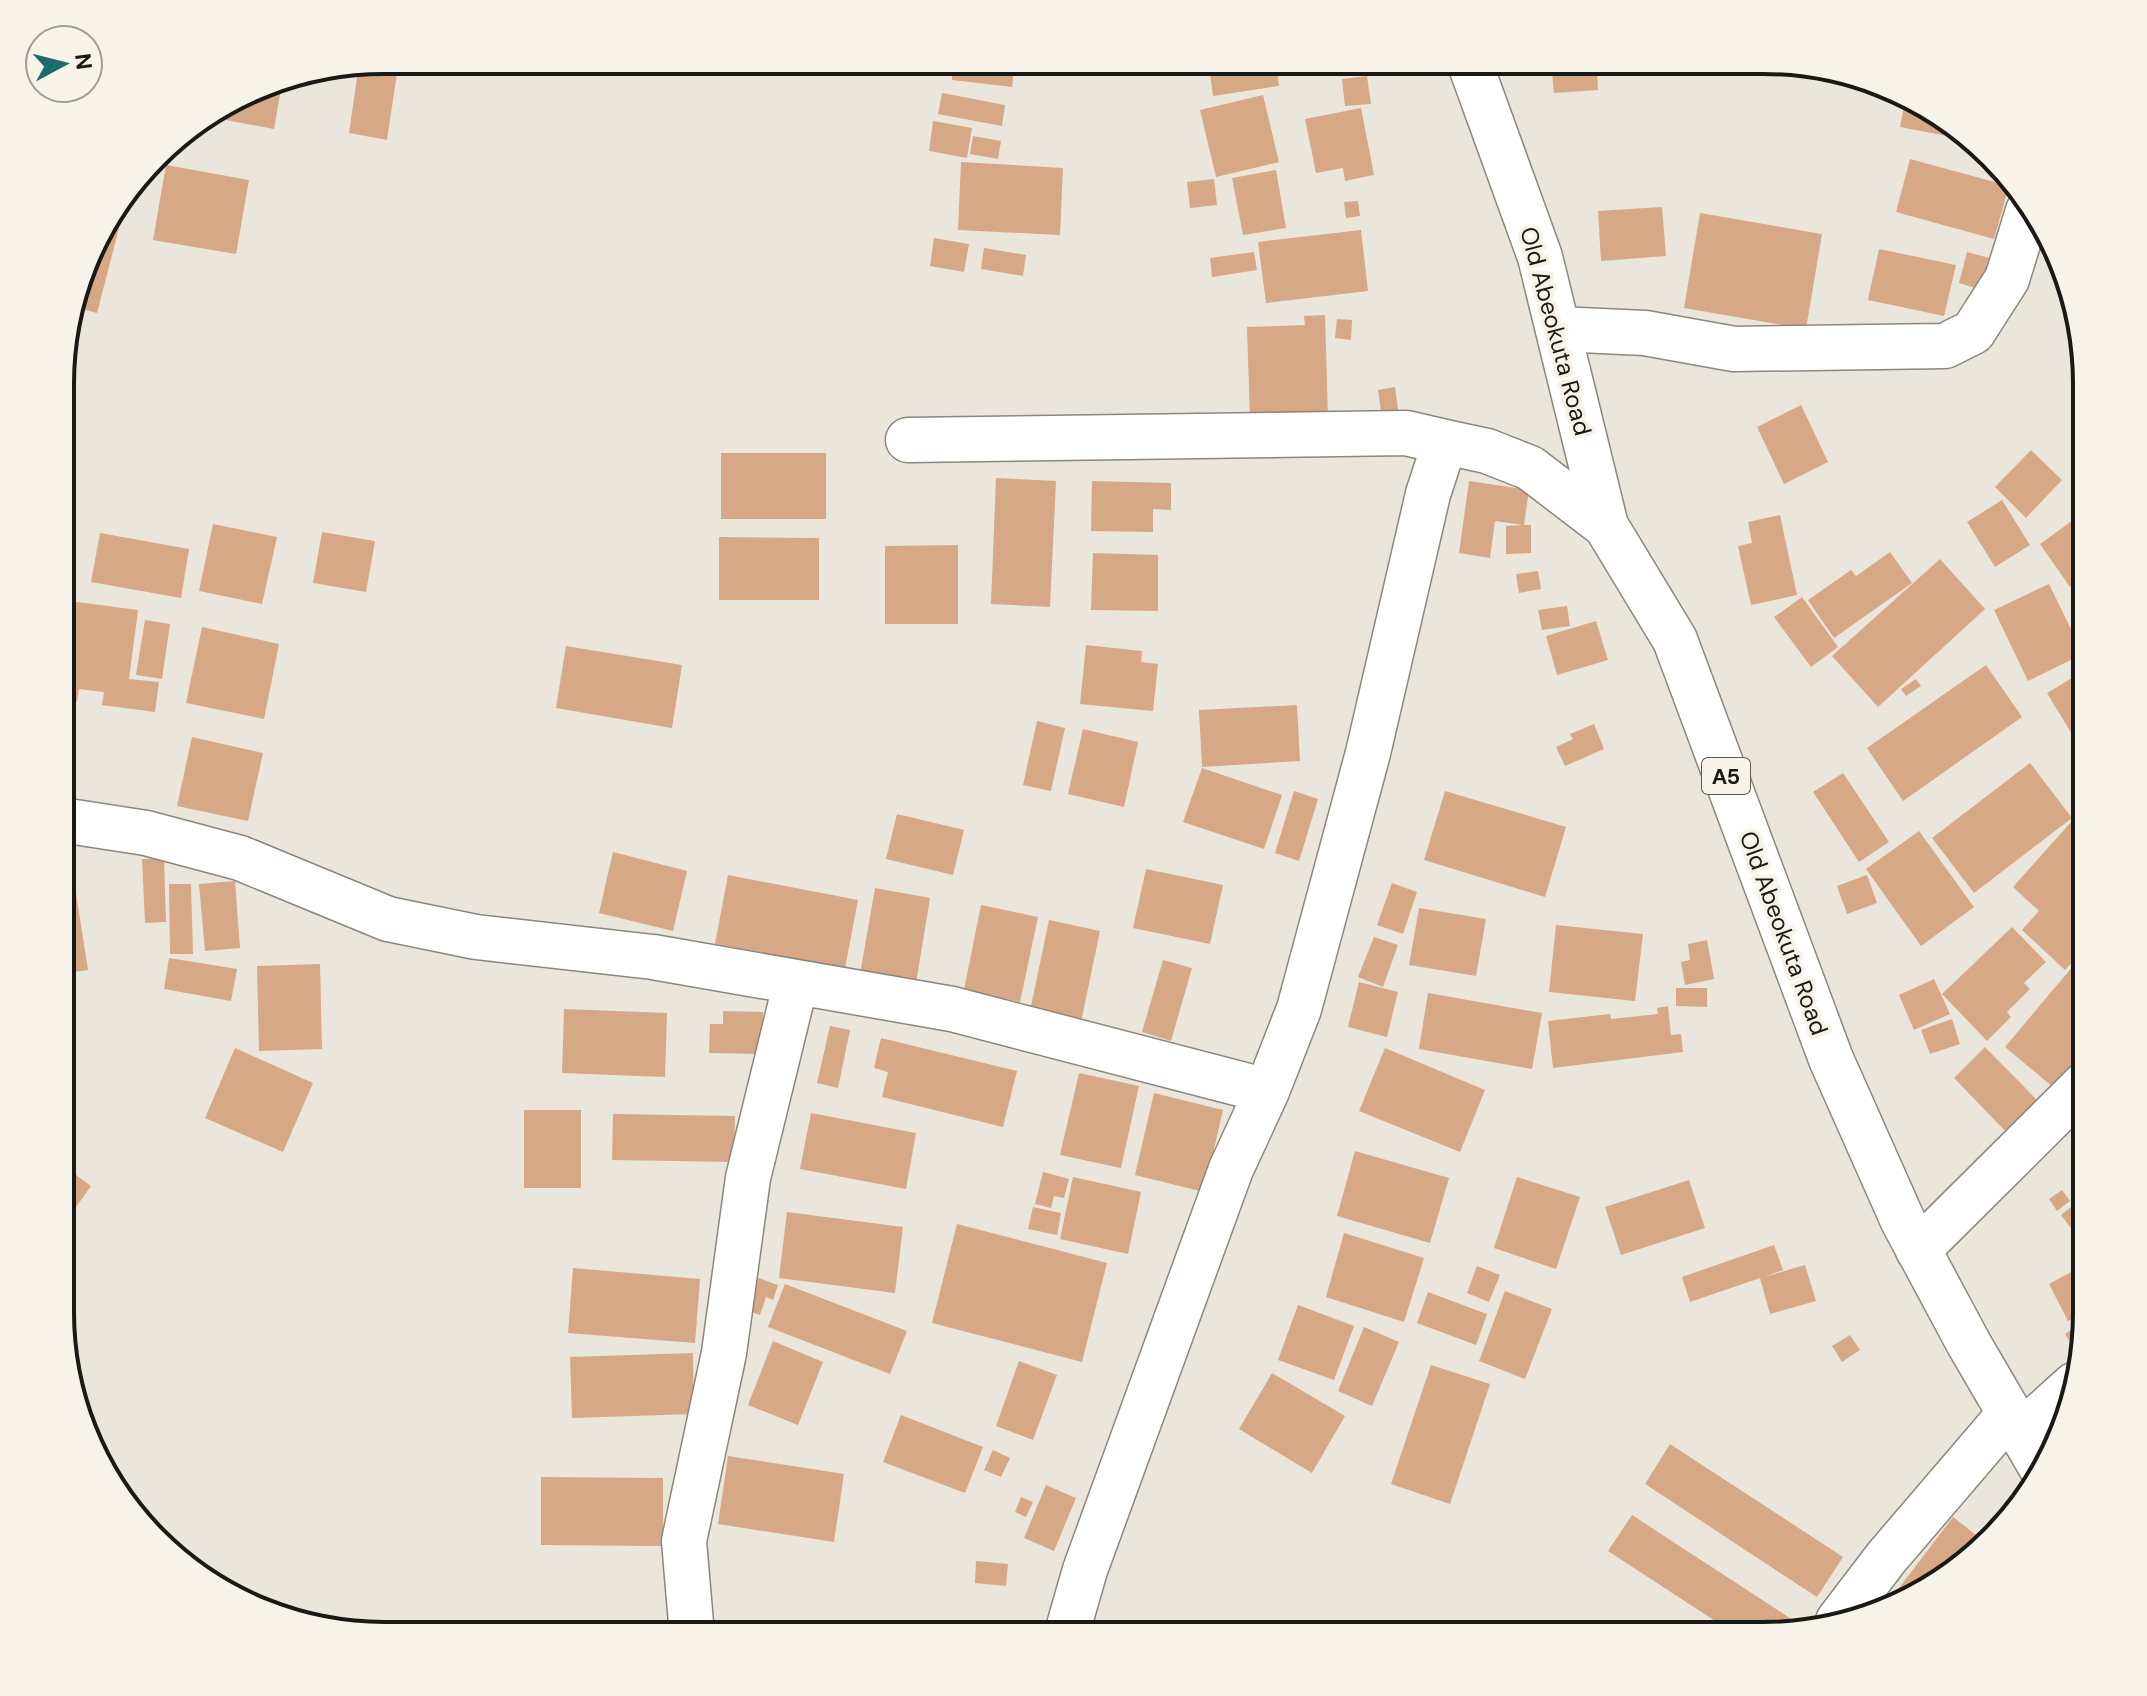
<svg xmlns="http://www.w3.org/2000/svg" width="2147" height="1696" font-family="'DM Sans',sans-serif">
	<style>
		.building { fill: #d7a885 }
		.lines { fill: none; stroke-linecap: round; stroke-linejoin: round }
		.minor-casing { stroke: #8b877d; stroke-width: 47 }
		.highway-casing { stroke: #8b877d; stroke-width: 47 }
		.minor { stroke: #fff; stroke-width: 44 }
		.highway { stroke: #fff; stroke-width: 44 }
		.labels { text-anchor: middle; dominant-baseline: central; stroke-width: 8; stroke-linejoin: round; paint-order: stroke }
		.shield { fill: #f7f3e8; stroke: #5d5a54; stroke-width: 2 }
		.shield-label { font-size: 22px; font-weight: bold; fill: #1b1915 }
		.street-label { font-size: 24px; fill: #1b1915; stroke: #f7f3e8 }
		.rim { fill: none; stroke: #1b1915; stroke-width: 4 }
	</style>
	<rect width="100%" height="100%" fill="#eae6db"/>
	<path class="building" d="M384 60H399L387 140 349 133 359 64Z
		M818 60H849L847 69Z
		M953 60H1015L1012 87 952 80Z
		M1208 60H1276L1279 86 1213 96Z
		M1597 70 1598 90 1554 93 1552 73Z
		M1367 76 1371 104 1345 106 1342 79Z
		M279 77H283L274 129 210 117Z
		M942 93 1005 105 1002 126 938 114Z
		M1263 95 1279 162 1216 177 1200 110Z
		M1906 96 1977 141 1978 142 1900 127Z
		M1361 108 1374 175 1345 181 1343 168 1316 173 1305 119Z
		M933 121 972 128 967 158 929 151Z
		M973 136 1001 141 998 159 970 154Z
		M1910 159 2009 186 1994 239 1896 212Z
		M961 162 1063 168 1060 235 958 230Z
		M166 165 249 180 236 254 153 240Z
		M1276 170 1286 228 1243 235 1232 178Z
		M1214 179 1217 205 1190 208 1187 182Z
		M1358 201 1360 216 1346 218 1344 202Z
		M1662 207 1666 256 1601 261 1598 211Z
		M1700 213 1822 234 1806 329 1684 308Z
		M105 220 120 224 97 313 74 307Z
		M1361 230 1368 291 1266 303 1258 242Z
		M934 238 969 244 964 272 930 266Z
		M984 248 1026 255 1023 276 981 269Z
		M1879 249 1956 265 1944 316 1868 300Z
		M1254 252 1257 270 1212 277 1210 258Z
		M1967 252 1997 260 1988 292 1959 283Z
		M1325 315 1328 417 1250 420 1247 327 1305 325 1304 316Z
		M1337 319 1352 320 1351 340 1335 338Z
		M1395 387 1400 424 1383 426 1378 390Z
		M1801 405 1828 462 1784 484 1757 427Z
		M2031 450 2062 480 2026 518 1995 487Z
		M721 453H826V519H721Z
		M996 478 1056 481 1050 607 991 604Z
		M1092 481 1171 483V510L1153 509V532L1091 531Z
		M1469 481 1529 490 1524 525H1531V553L1506 554V526L1523 525 1495 521 1490 558 1459 553Z
		M2002 500 2030 545 1995 567 1967 522Z
		M2087 510V576L2070 587 2040 544Z
		M1780 515 1797 595 1751 605 1738 546 1752 543 1748 522Z
		M213 524 277 537 262 604 199 591Z
		M322 532 375 541 366 592 313 583Z
		M100 533 189 549 181 598 91 582Z
		M719 537 819 538V600H719Z
		M958 545V624H885V546Z
		M1890 552 1912 583 1834 638 1808 600 1851 570 1856 576Z
		M1093 553 1158 555V611L1091 610Z
		M1940 559 1985 609 1878 707 1832 656Z
		M1538 571 1541 589 1519 593 1516 574Z
		M2049 584 2083 654 2028 681 1994 610Z
		M1802 597 1838 647 1811 667 1774 617Z
		M62 600 138 610 129 679 159 682 155 712 102 705 104 692 79 689 77 702 62 700Z
		M1567 606 1570 626 1542 630 1538 610Z
		M145 620 170 624 162 679 136 675Z
		M1596 621 1608 660 1557 675 1546 636Z
		M202 627 279 644 264 719 186 703Z
		M1086 645 1142 651 1141 662 1158 664 1153 711 1080 704Z
		M566 646 682 665 672 728 556 708Z
		M1986 665 2022 717 1903 801 1867 748Z
		M2087 669V759L2047 693Z
		M1916 679 1921 686 1906 696 1901 689Z
		M1297 705 1300 761 1202 767 1199 710Z
		M1037 721 1065 728 1051 791 1023 785Z
		M1594 724 1604 749 1565 766 1556 747 1573 739 1570 734Z
		M1083 729 1138 742 1124 807 1068 794Z
		M192 737 263 753 248 821 177 806Z
		M2030 763 2072 818 1974 893 1932 838Z
		M1202 768 1282 795 1264 849 1183 822Z
		M1843 773 1889 842 1859 862 1813 792Z
		M1294 791 1318 799 1299 861 1275 853Z
		M1445 791 1566 827 1545 897 1424 860Z
		M897 814 964 830 953 875 886 859Z
		M2071 822 2087 836V946L2065 970 2022 930 2039 911 2013 887Z
		M1919 831 1974 907 1921 946 1866 869Z
		M68 842 88 970 61 974 62 843Z
		M613 852 687 871 673 931 599 913Z
		M164 858 166 922 145 923 142 859Z
		M1146 869 1223 885 1210 944 1133 928Z
		M728 875 858 900 845 968 715 944Z
		M1867 875 1877 903 1847 914 1837 886Z
		M235 881 240 948 205 951 199 884Z
		M1392 883 1417 892 1403 934 1377 925Z
		M169 884H191L193 954H170Z
		M875 888 930 898 916 983 860 974Z
		M981 905 1038 917 1020 1002 964 990Z
		M1419 908 1486 919 1476 976 1409 965Z
		M1049 920 1100 931 1081 1022 1030 1011Z
		M1556 925 1643 934 1635 1001 1549 992Z
		M2012 927 2046 962 2024 983 2030 989 2007 1012 2011 1017 1987 1041 1942 994Z
		M1374 937 1398 945 1383 987 1358 977Z
		M1707 940 1714 979 1685 985 1681 962 1690 960 1688 944Z
		M169 958 237 969 231 1001 164 989Z
		M1163 960 1192 968 1171 1041 1142 1032Z
		M2078 960 2087 967 2086 1047 2053 1087 2005 1047Z
		M320 964 322 1049 259 1051 257 966Z
		M1934 979 1950 1014 1914 1030 1899 995Z
		M1359 982 1398 992 1387 1037 1348 1027Z
		M1676 988H1707V1007L1676 1006Z
		M1428 993 1542 1013 1532 1069 1419 1049Z
		M1668 1006 1671 1035 1681 1034 1683 1052 1553 1068 1548 1021 1610 1014 1611 1019 1658 1014 1657 1008Z
		M564 1009 667 1013 665 1077 562 1073Z
		M723 1011 763 1012 762 1054 709 1053 710 1024H723Z
		M1952 1019 1960 1044 1930 1054 1921 1030Z
		M830 1026 850 1030 838 1088 817 1083Z
		M881 1038 1017 1071 1003 1127 882 1097 888 1072 874 1068Z
		M1985 1047 2038 1101 2007 1133 1954 1078Z
		M235 1048 313 1083 283 1152 205 1118Z
		M1385 1048 1485 1090 1460 1152 1359 1111Z
		M1079 1073 1139 1086 1121 1168 1060 1155Z
		M1154 1093 1223 1110 1204 1192 1135 1175Z
		M524 1110H581V1188H524Z
		M811 1113 916 1133 906 1189 800 1169Z
		M613 1114 735 1116 734 1162 612 1160Z
		M1355 1151 1449 1178 1430 1243 1337 1216Z
		M68 1169 91 1186 61 1228V1179Z
		M1043 1172 1069 1179 1064 1198 1054 1196 1051 1208 1035 1204Z
		M1073 1177 1141 1192 1128 1254 1060 1239Z
		M1517 1177 1580 1197 1556 1269 1494 1248Z
		M1689 1180 1705 1228 1621 1255 1605 1207Z
		M2062 1190 2070 1201 2057 1211 2049 1199Z
		M2084 1197 2086 1200V1248L2061 1215Z
		M1033 1207 1061 1213 1057 1235 1028 1229Z
		M787 1212 903 1227 895 1293 779 1278Z
		M957 1224 1107 1263 1082 1362 932 1323Z
		M1344 1233 1424 1258 1404 1322 1326 1297Z
		M1774 1245 1783 1270 1764 1277 1805 1265 1816 1301 1770 1314 1760 1278 1690 1302 1682 1277Z
		M2086 1264V1312L2068 1321 2049 1284Z
		M1477 1266 1500 1275 1489 1302 1467 1293Z
		M573 1268 700 1279 695 1343 568 1333Z
		M756 1277 778 1285 773 1300 766 1297 760 1315 745 1310Z
		M785 1284 907 1331 890 1374 768 1327Z
		M1505 1291 1552 1309 1525 1379 1479 1361Z
		M1428 1292 1487 1314 1476 1345 1417 1323Z
		M1298 1305 1354 1326 1334 1380 1278 1360Z
		M2086 1320V1334L2082 1354 2079 1356 2065 1334Z
		M1364 1327 1399 1342 1372 1406 1338 1391Z
		M1850 1335 1860 1350 1842 1362 1832 1346Z
		M773 1341 823 1362 798 1425 748 1405Z
		M693 1353 694 1414 572 1418 570 1357Z
		M1019 1361 1057 1375 1033 1440 996 1426Z
		M1431 1365 1490 1384 1450 1504 1391 1484Z
		M1272 1373 1345 1416 1312 1473 1239 1429Z
		M901 1415 983 1447 965 1493 883 1462Z
		M1670 1444 1843 1557 1817 1597 1645 1484Z
		M993 1450 1010 1458 1001 1477 984 1470Z
		M728 1456 844 1474 834 1542 718 1524Z
		M541 1477 663 1478V1546L541 1545Z
		M1046 1485 1076 1498 1054 1551 1024 1538Z
		M1021 1497 1033 1502 1026 1517 1015 1512Z
		M1632 1515 1796 1622 1790 1631 1763 1636H1738L1608 1551Z
		M1953 1517 1985 1542 1888 1611 1880 1613Z
		M976 1561 1008 1564 1006 1586 975 1583Z"/>
	<g class="lines">
		<defs>
			<path id="minor" d="M1558 329 1645 333 1734 349 1945 346 1973 332 2007 279 2028 211
				M908 440 1406 433 1445 442
				M62 820 146 833 240 858 388 919 476 937 653 957 952 1009 1267 1091
				M1918 1250 2086 1083
				M2021 1433 2074 1385
				M1838 1621 1886 1558 2010 1413
				M692 1635 684 1541 724 1353 748 1178 796 982
				M1066 1636 1085 1570 1231 1169 1267 1091 1299 1009 1368 753 1428 494 1445 442 1487 451 1530 468 1606 526"/>
			<path id="highway" d="M1469 61 1540 257 1606 526 1675 640 1831 1059 1903 1221 1969 1344 2042 1469"/>
		</defs>
		<use href="#minor" class="minor-casing"/>
		<use href="#highway" class="highway-casing"/>
		<use href="#minor" class="minor"/>
		<use href="#highway" class="highway"/>
	</g>
	<g class="labels">
		<rect class="shield" x="1702" y="758" width="48" height="36" rx="6"/>
		<g class="shield-label">
			<text x="1726" y="776">A5</text>
		</g>
		<g class="street-label">
			<text transform="translate(1556 331) rotate(75)">Old Abeokuta Road</text>
			<text transform="translate(1784 933) rotate(70)">Old Abeokuta Road</text>
		</g>
	</g>
	<path d="M0 0H2147V1696H0ZM384 74H1763A310 310 0 0 1 2073 384V1312A310 310 0 0 1 1763 1622H384A310 310 0 0 1 74 1312V384A310 310 0 0 1 384 74Z" fill="#f7f3e8" fill-rule="evenodd"/>
	<path class="rim" d="M384 74H1763A310 310 0 0 1 2073 384V1312A310 310 0 0 1 1763 1622H384A310 310 0 0 1 74 1312V384A310 310 0 0 1 384 74Z"/>
	<g transform="translate(64 64) rotate(83)"><circle r="38" fill="#f7f3e8" stroke="#9f9c94" stroke-width="2"/>
	<path d="M0-6L14 30L0 20L-14 30Z" fill="#1e6b6e"/>
	<text y="-12" font-size="22" font-weight="bold" text-anchor="middle" fill="#1b1915">N</text>
	</g>
</svg>
